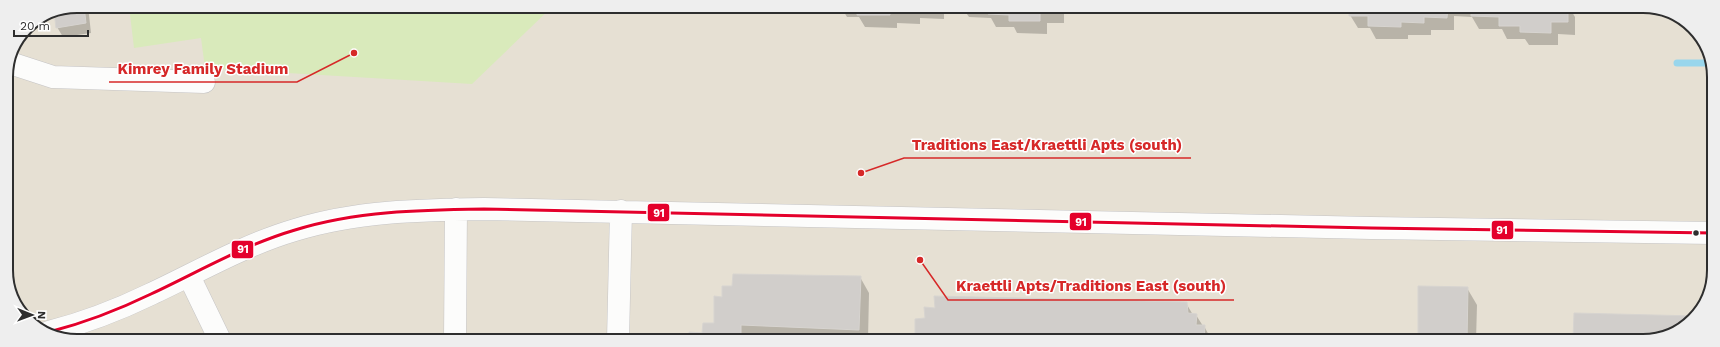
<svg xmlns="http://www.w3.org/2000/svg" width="1720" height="347" font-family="'Work Sans',sans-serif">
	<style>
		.education { fill: #e6e0d3 }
		.pitch { fill: #d9eabb }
		.shadow { fill: #0003 }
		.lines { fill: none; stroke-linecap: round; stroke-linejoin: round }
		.stream { stroke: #99d6ec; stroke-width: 7 }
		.building { fill: #d1cecb; stroke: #d7d4d0 }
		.minor-casing { stroke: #c5c4c5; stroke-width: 23 }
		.minor { stroke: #fcfcfb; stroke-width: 22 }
		.bus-1-casing { stroke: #fff; stroke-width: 6 }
		.bus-1 { stroke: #e4002b; stroke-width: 3 }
		.bus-dot { fill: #2e2e2e; stroke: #fff; stroke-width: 1.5 }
		.rim { fill: none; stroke: #2e2e2e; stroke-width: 2 }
		.leader { fill: none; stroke: #d62828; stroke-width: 1.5 }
		.callout-dot { fill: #d62828; stroke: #fff; stroke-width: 1.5 }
		.callout-label { font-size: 15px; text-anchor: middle; font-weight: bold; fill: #d62828; stroke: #fff; stroke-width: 3; stroke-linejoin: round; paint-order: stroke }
		.line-badge { stroke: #fff; stroke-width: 1.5 }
		.badge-label { font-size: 11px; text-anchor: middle; font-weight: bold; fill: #fff }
	</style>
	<rect width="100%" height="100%" fill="#ece8e4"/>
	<path class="education" d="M77 6 1656 7 1693 27 1713 63V283L1690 323 1647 341 64 340 27 320 7 284 6 73 27 27 50 11Z"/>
	<path class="pitch" d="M129 6H553L472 84 205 68 201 38 134 48Z"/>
	<path class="shadow" d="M77 6H88L91 33 63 37 57 27 55 10Z
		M841 7H944V19L920 18V24L897 23V28L865 27 859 17H847Z
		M962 7H1064V23H1047V34L1017 33 1014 27H996L991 18 969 17Z
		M1123 7H1154V8Z
		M1265 7H1304V14L1275 13 1272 7Z
		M1350 7H1569L1575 17V35L1558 34V45H1529L1525 39H1507L1502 29H1479L1472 17 1454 16V30H1431V35H1408V39H1376L1370 28H1358L1350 15Z
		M860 277 869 293 868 340H690V333L703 334 715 324 723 298Z
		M1467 288 1477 305 1476 341H1419Z
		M1186 303 1193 315H1196L1203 326H1204L1212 341 916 340V320L926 319 936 309Z"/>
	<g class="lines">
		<path class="stream" d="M1677 63H1713"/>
	</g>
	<path class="building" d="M77 6H84L86 23 56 28 54 11Z
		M857 7H913V11H890V15H857Z
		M988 7H1057V11L1040 10V21H1009V15L988 14Z
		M1349 7H1448L1447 18 1424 17V23L1401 22V27L1368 26V16H1349Z
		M1471 7H1568V22H1551V33L1520 32V26H1499V17L1471 16Z
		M733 274 861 276 859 330 741 325V340H689V332L702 333 703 323H714V296L722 297V286H732Z
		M1418 286 1468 287 1467 341H1418Z
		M934 296 1187 302 1188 313 1197 314 1196 325H1205L1204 341 915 340V319L925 318 924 307 935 308Z
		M1574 313 1694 316 1690 323 1647 341H1573Z"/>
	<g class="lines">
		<defs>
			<path id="minor" d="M10 63 53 77 204 82
				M189 276 220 340
				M49 332C84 323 118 310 151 294 198 272 244 245 295 230 356 211 420 210 484 209L1371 228 1713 233
				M455 340 456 209
				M618 340 621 211"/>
		</defs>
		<use href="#minor" class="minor-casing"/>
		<use href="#minor" class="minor"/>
		<defs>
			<path id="bus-1" d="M49 332C84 323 118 310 151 294 198 272 244 245 295 230 356 211 420 210 484 209L1371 228 1713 233"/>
		</defs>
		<use href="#bus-1" class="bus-1-casing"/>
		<use href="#bus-1" class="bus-1"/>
	</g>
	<circle class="bus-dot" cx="1696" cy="233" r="3.5"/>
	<path d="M0 0H1720V347H0ZM77 13H1643A64 64 0 0 1 1707 77V270A64 64 0 0 1 1643 334H77A64 64 0 0 1 13 270V77A64 64 0 0 1 77 13Z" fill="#eee" fill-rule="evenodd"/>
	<path class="rim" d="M77 13H1643A64 64 0 0 1 1707 77V270A64 64 0 0 1 1643 334H77A64 64 0 0 1 13 270V77A64 64 0 0 1 77 13Z"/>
	<path class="leader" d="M354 53L297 82H109M861 173L904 158H1191M920 260L948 300H1234"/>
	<g class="callout-dot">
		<circle cx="354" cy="53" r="4"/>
		<circle cx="861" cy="173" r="4"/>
		<circle cx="920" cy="260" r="4"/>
	</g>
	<g class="callout-label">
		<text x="203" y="74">Kimrey Family Stadium</text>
		<text x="1047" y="150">Traditions East/Kraettli Apts (south)</text>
		<text x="1091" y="291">Kraettli Apts/Traditions East (south)</text>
	</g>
	<g class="line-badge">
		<rect x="647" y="203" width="23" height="19" rx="4" fill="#e4002b"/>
		<rect x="1069" y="212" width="23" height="19" rx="4" fill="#e4002b"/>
		<rect x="1491" y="220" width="23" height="20" rx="4" fill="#e4002b"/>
		<rect x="231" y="240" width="23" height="19" rx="4" fill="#e4002b"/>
	</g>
	<g class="badge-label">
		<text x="659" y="217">91</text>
		<text x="1081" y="226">91</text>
		<text x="1502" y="234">91</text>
		<text x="243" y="253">91</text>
	</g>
	<g transform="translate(32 315) rotate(91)" stroke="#ffffff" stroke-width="3" paint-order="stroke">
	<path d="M0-3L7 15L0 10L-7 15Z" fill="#2e2e2e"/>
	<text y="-6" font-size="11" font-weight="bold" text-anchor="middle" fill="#2e2e2e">N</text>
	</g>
	<path d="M14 30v6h74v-6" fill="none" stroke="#2e2e2e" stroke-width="2"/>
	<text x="20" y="30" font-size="12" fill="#2e2e2e" stroke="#ffffff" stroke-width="3" paint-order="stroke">20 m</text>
</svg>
